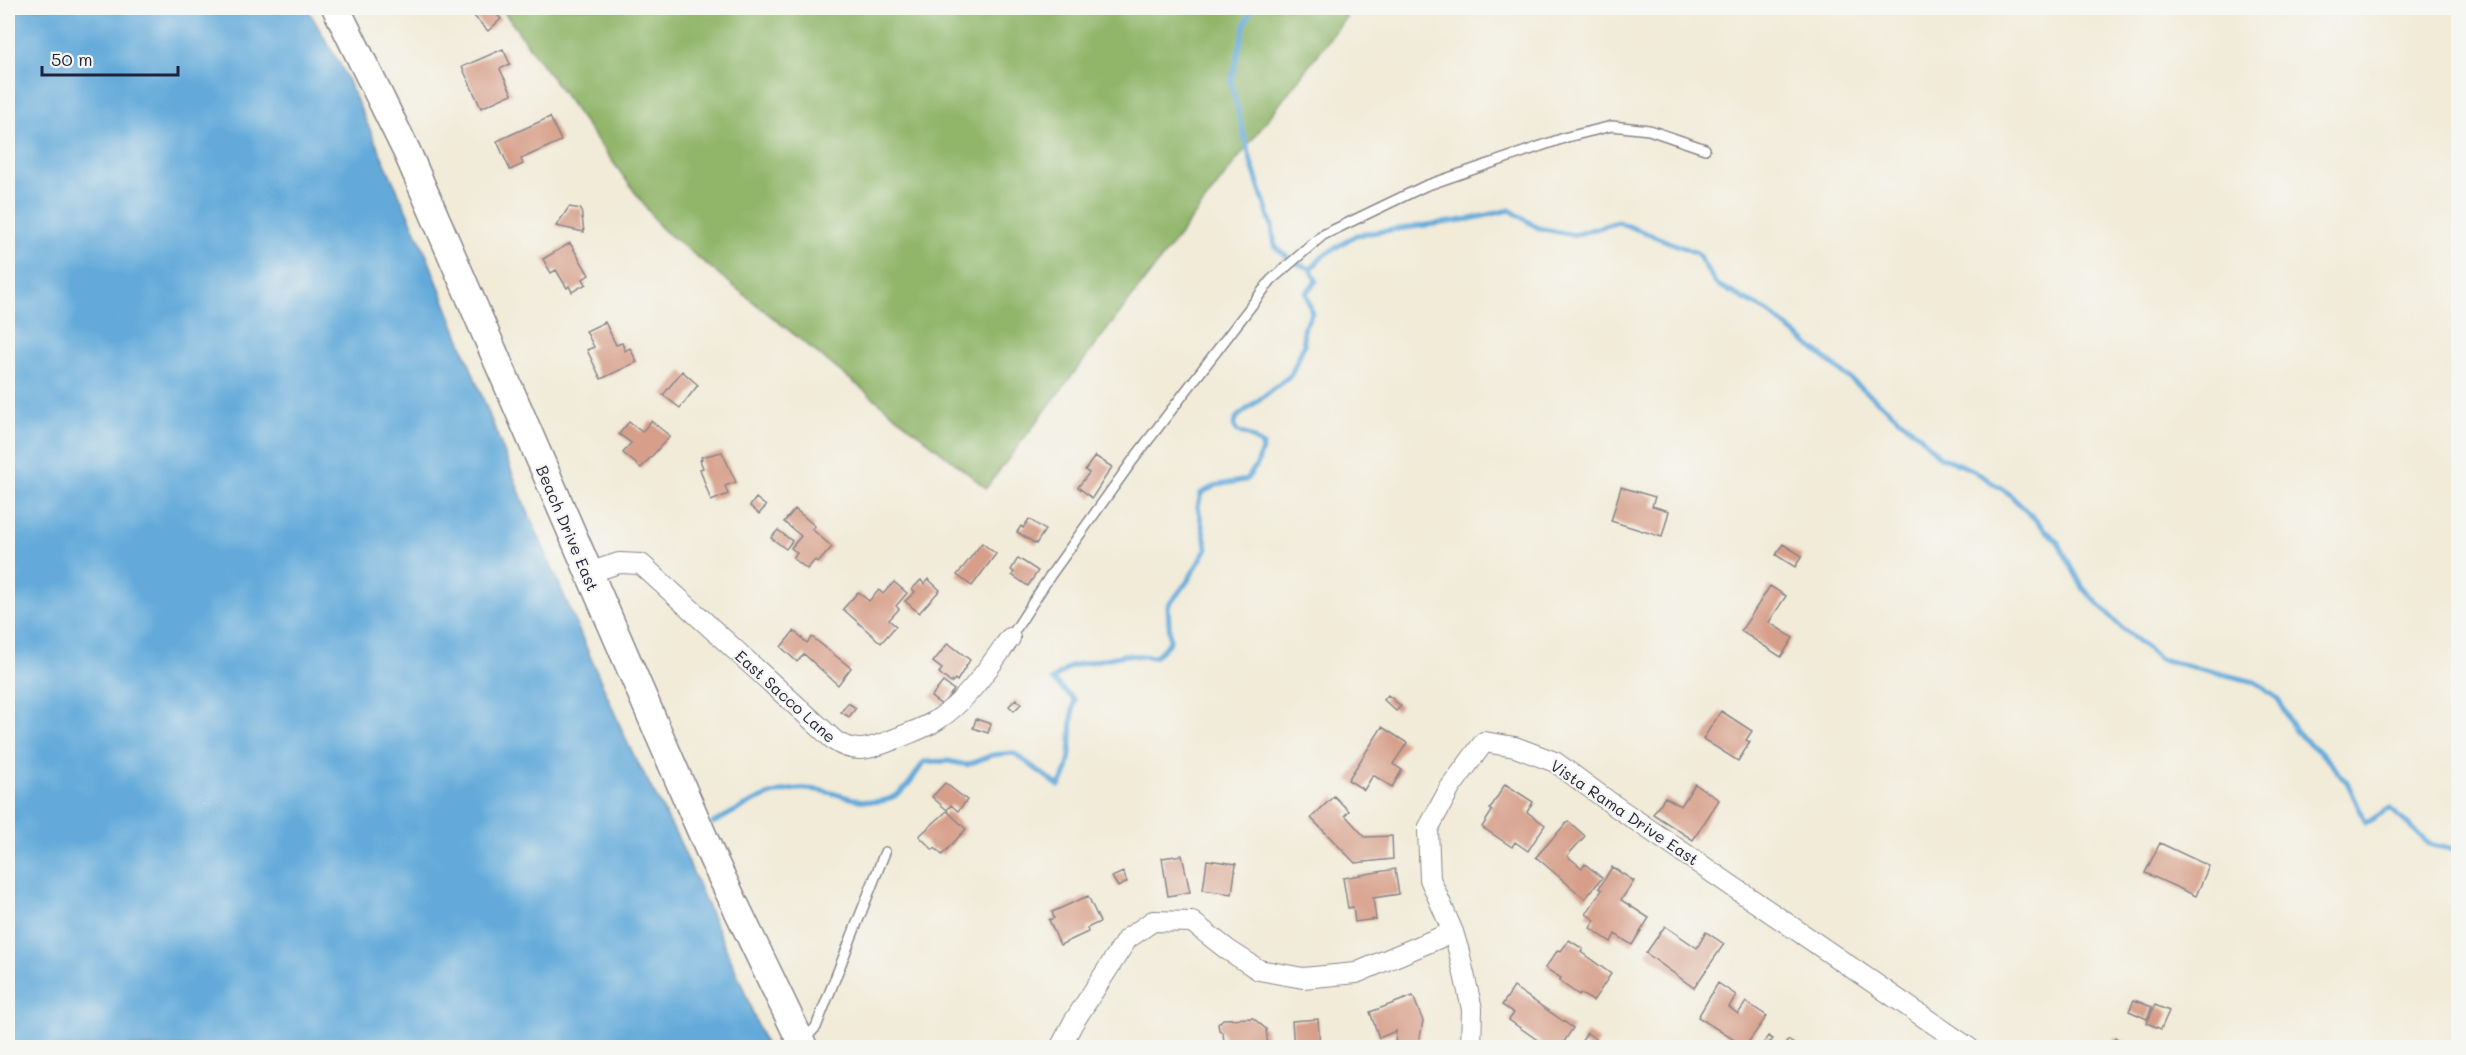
<svg xmlns="http://www.w3.org/2000/svg" width="2466" height="1055" font-family="Mali,sans-serif">
	<style>
		.forest { fill: #91b66b; stroke: #5a6c53; stroke-width: 1.5 }
		.water { fill: #64aada; stroke: #43668a; stroke-width: 1.5 }
		.lines { fill: none; stroke-linecap: round; stroke-linejoin: round }
		.stream { stroke: #64aada; stroke-width: 5 }
		.building { fill: #d79f89 }
		.service-casing { stroke: #8a868a; stroke-width: 12 }
		.minor-casing { stroke: #8a868a; stroke-width: 22 }
		.secondary-casing { stroke: #8a868a; stroke-width: 30 }
		.service { stroke: #fff; stroke-width: 9 }
		.minor { stroke: #fff; stroke-width: 20 }
		.secondary { stroke: #fff; stroke-width: 27 }
		.labels { text-anchor: middle; dominant-baseline: central; stroke-width: 4.5; stroke-linejoin: round; paint-order: stroke }
		.street-label { font-size: 16px; fill: #22223b; stroke: #f6f6f2 }
	</style>
	<rect width="100%" height="100%" fill="#f6f6f2"/>
	<filter id="ink" filterUnits="userSpaceOnUse"><feTurbulence type="fractalNoise" baseFrequency=".0167" numOctaves="2"/><feDisplacementMap in="SourceGraphic" scale="12" xChannelSelector="R" yChannelSelector="G"/><feConvolveMatrix kernelMatrix="1 2 1 2 8 2 1 2 1" color-interpolation-filters="sRGB"/></filter>
	<filter id="wash" filterUnits="userSpaceOnUse"><feTurbulence type="fractalNoise" baseFrequency=".008" numOctaves="4" result="noise"/><feDisplacementMap in="SourceGraphic" scale="24" xChannelSelector="R" yChannelSelector="G"/><feGaussianBlur stdDeviation="1.35" result="paint"/><feColorMatrix in="noise" values="0 0 0 0 0 0 0 0 0 0 0 0 0 0 0 0 0 1.4 0 .05"/><feComposite in="paint" operator="in"/></filter>
	<g filter="url(#wash)">
		<rect width="100%" height="100%" fill="#f1ebd8"/>
		<path class="forest" d="M501 8H1353L986 488 661 228Z"/>
		<path class="water" d="M8 8H307L342 68 427 256 524 503 628 744 678 838 744 990 766 1047H8Z"/>
		<g class="lines">
			<path class="stream" d="M1252 8 1245 24 1231 83 1251 162 1272 226 1275 246 1287 257
				M1311 269 1324 255 1356 235 1470 219 1510 210 1538 228 1574 235 1618 222 1697 253 1716 284 1767 311 1919 435 1940 457 1973 470 2008 493 2058 542 2083 588 2120 626 2160 659 2255 682 2278 699 2295 731 2325 757 2347 782 2366 823 2390 808 2429 844 2458 851
				M713 823C743 807 774 787 808 789 843 790 875 818 905 788 912 781 918 770 924 762L948 761 967 765 992 755 1014 753 1059 786C1077 760 1067 729 1075 700L1052 680 1071 666 1125 655 1155 657 1170 642 1168 606 1187 582 1207 548 1198 507 1201 493 1217 485 1246 480 1257 465 1263 446 1250 436 1237 431 1234 425 1237 417 1291 375 1304 345 1303 329 1312 313 1306 293 1316 281 1311 269 1296 263"/>
		</g>
		<g id="blocks">
			<path class="building" d="M479 8H491L501 19 488 31 472 14Z
				M503 49 510 64 500 69 512 94 481 108 462 67Z
				M550 117 561 141 521 159 523 164 510 170 497 141Z
				M569 207 581 209 584 232 556 226Z
				M570 243 589 275 583 279 586 284 572 292 569 286 567 288 556 270 551 273 543 259Z
				M605 322 616 345 622 343 625 351 630 348 637 362 601 379 587 350 594 347 586 331Z
				M682 371 698 385 680 408 663 395Z
				M651 421 670 436 641 468 623 453 631 443 619 434 629 422 642 432Z
				M722 452 736 482 725 486 728 494 711 501 700 469 703 468 700 460 702 459 701 457Z
				M1095 456 1112 467 1092 498 1078 487 1089 473 1085 470Z
				M1621 487 1655 497 1652 506 1669 511 1662 537 1611 521Z
				M756 498 766 506 759 514 750 506Z
				M795 509 815 526 812 529 832 547 818 563 815 560 807 569 793 558 797 553 791 548 801 536 784 522Z
				M1029 519 1045 530 1036 544 1017 532 1021 526 1023 528Z
				M778 530 792 541 786 549 771 538Z
				M982 543 996 554 972 586 957 575Z
				M1783 544 1802 556 1795 567 1776 555Z
				M1018 558 1038 571 1028 586 1012 575 1014 572 1011 570Z
				M928 579 940 590 919 613 905 601 915 592 912 589 921 580 924 584Z
				M894 582 907 593 896 606 899 609 889 620 896 626 881 643 843 609 858 592 869 601 879 590 883 594Z
				M1770 586 1786 596 1769 622 1793 638 1781 657 1741 631Z
				M794 631 807 643 812 637 851 668 838 685 804 654 797 662 781 647Z
				M948 643 970 660 957 681 955 679 951 683 939 673 942 669 933 662Z
				M943 682 954 690 942 705 931 697Z
				M1388 695 1401 706 1396 711 1384 700Z
				M1016 699 1021 704 1014 711 1009 706Z
				M848 703 856 708 849 717 841 712Z
				M1721 711 1752 731 1746 740 1750 742 1738 761 1703 739Z
				M976 719 991 724 988 733 973 728Z
				M1382 727 1407 743 1393 764 1402 770 1392 787 1373 775 1364 790 1348 780Z
				M945 783 967 800 958 811 951 805 947 810 932 797Z
				M1505 784 1533 802 1527 812 1545 825 1528 851 1515 842 1512 847 1482 827 1492 811 1490 809Z
				M1695 784 1719 800 1693 840 1653 814 1665 797 1681 806Z
				M1334 796 1349 811 1345 815 1365 837 1392 836 1393 859 1355 863 1311 818Z
				M947 811 966 829 942 855 935 848 933 850 919 836Z
				M1568 821 1585 836 1567 856 1582 868 1585 864 1602 878 1585 899 1536 857Z
				M2160 843 2209 866 2196 896 2145 873Z
				M1182 855 1190 892 1168 896 1162 858Z
				M1207 860 1236 864 1232 894 1203 890Z
				M1612 867 1634 881 1621 900 1649 918 1632 945 1615 934 1611 942 1590 928 1595 920 1586 914 1602 890 1599 888Z
				M1395 869 1399 894 1373 898 1376 919 1355 922 1353 907 1348 908 1343 878Z
				M1123 872 1127 882 1118 887 1112 877Z
				M1088 896 1100 922 1087 928 1088 932 1060 945 1049 920 1054 918 1052 912Z
				M1665 926 1697 948 1706 932 1724 944 1694 988 1646 953Z
				M1569 940 1583 949 1581 952 1611 974 1593 1001 1580 993 1579 995 1559 981 1561 978 1545 968 1558 950 1561 951Z
				M1718 983 1736 995 1729 1007 1738 1014 1746 1002 1767 1016 1745 1047 1698 1017Z
				M1514 987 1573 1028 1560 1048H1549L1509 1020 1514 1013 1502 1005Z
				M1413 996 1423 1021 1418 1048 1395 1046 1396 1031 1379 1038 1370 1012Z
				M2134 1000 2152 1007 2147 1019 2129 1011Z
				M2155 1005 2169 1011 2161 1029 2147 1023Z
				M1253 1018 1266 1029 1268 1048H1242L1234 1042H1224L1223 1033 1219 1030 1218 1024 1223 1019Z
				M1318 1019 1320 1048H1294L1292 1021Z
				M1587 1033 1599 1041 1594 1048H1589L1581 1042Z
				M1768 1036 1773 1039 1768 1045 1764 1042Z
				M2115 1038 2138 1047V1048H2105L2107 1044 2111 1047Z
				M1788 1040 1800 1048H1783Z"/>
		</g>
	</g>
	<g filter="url(#ink)">
		<use href="#blocks" fill-opacity="0" stroke="#8a868a" stroke-width="1.5"/>
		<g class="lines">
			<defs>
				<path id="service" d="M1010 638 1050 576 1133 460 1271 280 1323 235 1425 186 1567 137 1612 126 1649 130 1705 149
					M803 1041 816 1027 885 852"/>
				<path id="minor" d="M588 573 619 563 641 564 835 741C856 755 873 748 895 739 909 733 925 728 937 720 968 700 989 667 1010 638
					M1060 1048 1073 1023 1127 939 1153 921 1192 922 1228 950 1259 970 1303 978 1356 973 1453 932
					M1471 1048 1472 1009 1459 952 1453 932 1430 879 1428 829 1450 788 1484 742 1515 747 1555 762 1615 806 1969 1048"/>
				<path id="secondary" d="M336 8 407 152 713 859 804 1048"/>
			</defs>
			<use href="#service" class="service-casing"/>
			<use href="#minor" class="minor-casing"/>
			<use href="#secondary" class="secondary-casing"/>
			<use href="#service" class="service"/>
			<use href="#minor" class="minor"/>
			<use href="#secondary" class="secondary"/>
		</g>
	</g>
	<g class="labels">
		<g class="street-label">
			<text transform="translate(568 528) rotate(67)">Beach Drive East</text>
			<text transform="translate(786 696) rotate(42)">East Sacco Lane</text>
			<text transform="translate(1625 812) rotate(34)">Vista Rama Drive East</text>
		</g>
	</g>
	<rect width="2466" height="1055" fill="none" stroke="#f6f6f2" stroke-width="30"/>
	<path d="M42 66v9h136v-9" fill="none" stroke="#22223b" stroke-width="3"/>
	<text x="51" y="66" font-size="18" fill="#22223b" stroke="#f6f6f2" stroke-width="4.5" paint-order="stroke">50 m</text>
</svg>
